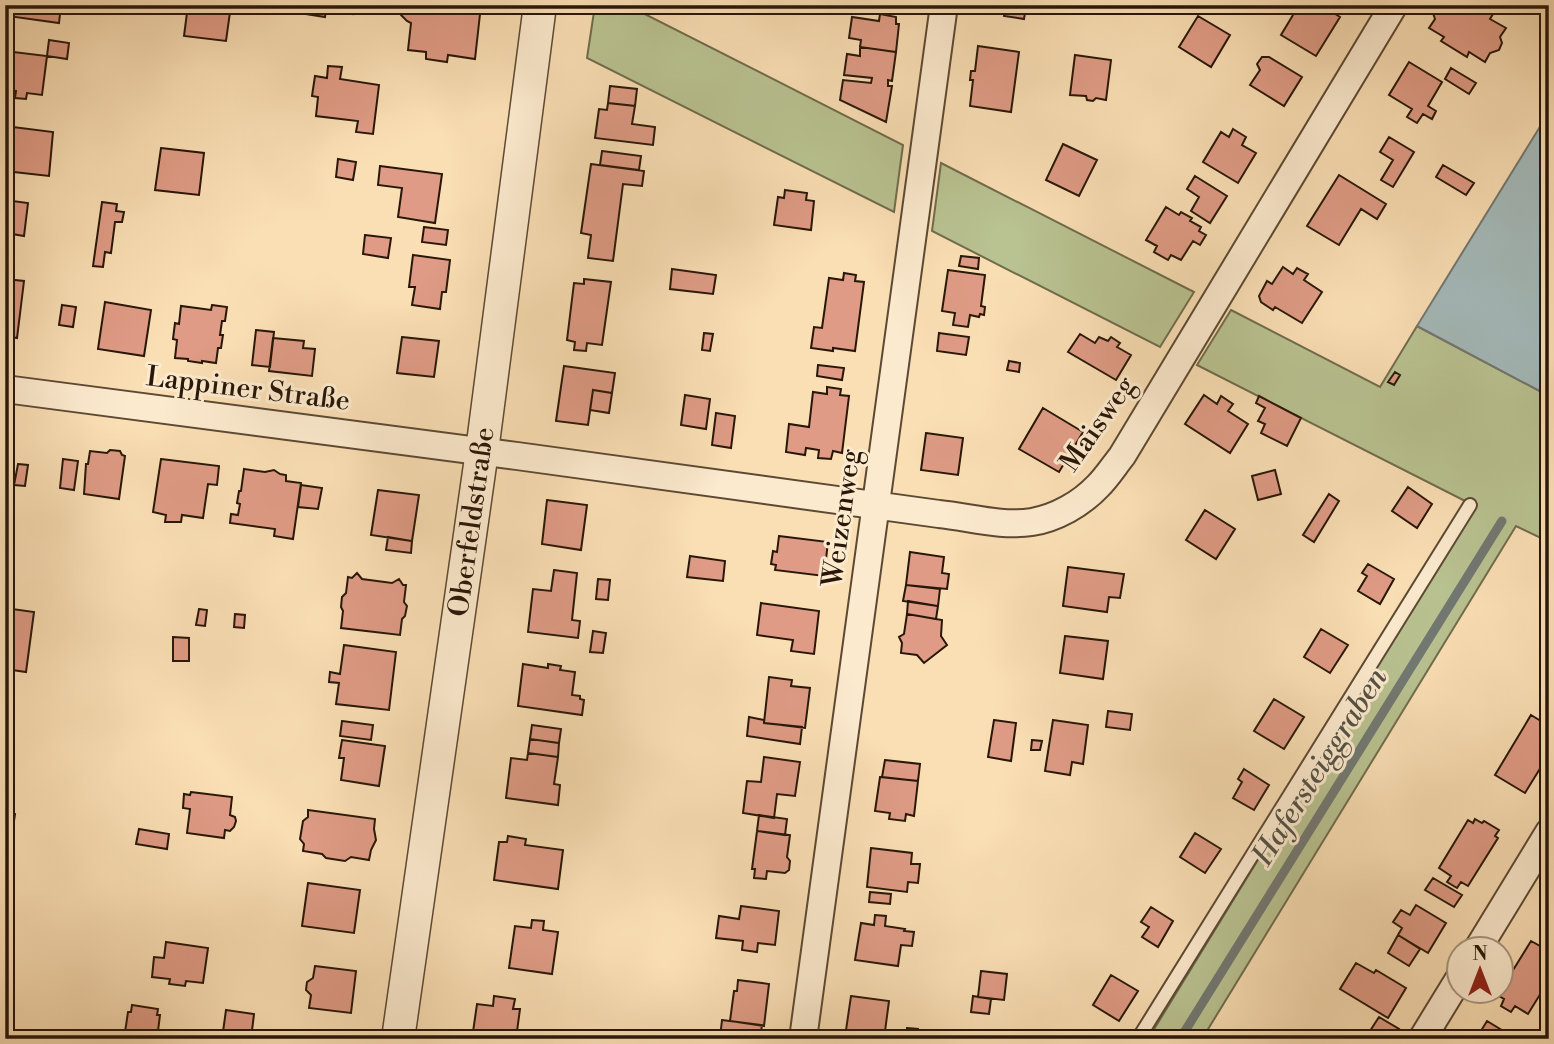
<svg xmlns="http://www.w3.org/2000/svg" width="1554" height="1044" font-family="'Libre Bodoni',serif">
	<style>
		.green { fill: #b9c291; stroke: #706c4c; stroke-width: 2 }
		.water { fill: #a4b9b9; stroke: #727872; stroke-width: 2 }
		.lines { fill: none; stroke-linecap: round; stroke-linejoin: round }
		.stream { stroke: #727872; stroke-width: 9 }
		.building { fill: #df9b85; stroke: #281708; stroke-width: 2 }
		.service-casing { stroke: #5c4933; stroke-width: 16 }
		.minor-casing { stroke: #5c4933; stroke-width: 30 }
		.tertiary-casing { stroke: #5c4933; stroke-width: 35 }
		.service { stroke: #fceace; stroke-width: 12 }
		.minor { stroke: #fceace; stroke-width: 26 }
		.tertiary { stroke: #fceace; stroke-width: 32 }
		.labels { text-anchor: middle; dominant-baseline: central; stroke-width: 6; stroke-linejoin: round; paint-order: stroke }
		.street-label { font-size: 28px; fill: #281708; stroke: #fceace }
		.water-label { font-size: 30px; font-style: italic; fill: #535046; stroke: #fceace }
	</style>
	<rect width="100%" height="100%" fill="#fadeb4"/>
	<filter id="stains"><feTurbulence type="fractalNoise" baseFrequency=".00286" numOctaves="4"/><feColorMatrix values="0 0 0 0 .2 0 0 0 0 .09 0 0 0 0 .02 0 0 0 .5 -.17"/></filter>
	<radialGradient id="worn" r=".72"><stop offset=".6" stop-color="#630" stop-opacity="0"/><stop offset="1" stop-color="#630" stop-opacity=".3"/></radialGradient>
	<path class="green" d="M595 5H627L903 145 894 212 587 58Z
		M941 163 1194 292 1160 347 932 231Z
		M1231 310 1380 387 1417 326 1549 396V542L1516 526 1202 1039H1148L1475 506 1197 365Z"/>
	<path class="water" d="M1549 112V396L1417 326Z"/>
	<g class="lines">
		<path class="stream" d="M1180 1039 1502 521"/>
	</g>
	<path class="building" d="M6 5H61L59 23 8 16 9 11H5Z
		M188 5H231L226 41 184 36Z
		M294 5H354L353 14 326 10 325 17 305 14V7Z
		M400 5H481L475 59 448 55 447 62 426 59V52L408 50 411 23 407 21 401 15Z
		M877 5H901L900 11 877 8Z
		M990 5H1035L1034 14 1025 13 1024 19 1004 16 1005 10 990 8Z
		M1299 5H1321L1340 17 1316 56 1281 35Z
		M1436 5H1476L1475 7 1483 12 1485 9 1493 14 1490 19 1506 28 1500 37 1502 43 1499 50 1490 53 1485 62 1469 52 1467 57 1441 41 1444 37 1429 28 1435 19 1433 13Z
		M880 14 896 17V24H899L896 52 860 47 861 40 849 38 852 17 879 21Z
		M1198 16 1230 35 1211 67 1179 47Z
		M49 40 69 43 67 59 47 56Z
		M978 46 1019 52 1011 112 970 106 973 80H970L971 71H975Z
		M860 47 896 52 892 81 888 80V86H892L886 122 840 100 843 80 871 83 872 78 844 75 847 54 860 56Z
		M5 51 47 56 42 95 27 93 26 99 15 98 16 91 5 90Z
		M1075 55 1111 60 1106 100 1096 98 1093 101 1087 100 1086 96 1070 95Z
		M1262 57H1269L1302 77 1284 106 1250 85 1260 70 1257 64Z
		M1409 62 1442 82 1428 106 1436 111 1432 119 1423 114 1417 123 1407 117 1412 109 1389 95Z
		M328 66 342 67 340 79 379 85 373 134 356 132 358 121 316 116 318 97 312 96 315 76 327 78Z
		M1451 68 1476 83 1469 94 1445 79Z
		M610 86 637 89 635 106 608 103Z
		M608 103 635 106 632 124 655 127 653 145 595 138 599 109 607 110Z
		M5 126 53 132 49 176 5 171Z
		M1233 129 1246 137 1242 145 1256 153 1238 183 1203 162 1221 132 1229 137Z
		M1389 137 1414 152 1393 187 1381 180 1393 160 1380 152Z
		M1063 144 1097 160 1079 196 1046 180Z
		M161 148 204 153 199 195 155 190Z
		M602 151 641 156 639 170 600 165Z
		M338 159 356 162 353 180 336 177Z
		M591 164 644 171 642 186 623 184 613 261 588 258 591 235 581 233Z
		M1443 165 1474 183 1466 195 1436 177Z
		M380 166 442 174 435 223 398 217 402 188 378 185Z
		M1339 175 1386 204 1377 219 1361 209 1339 245 1307 226Z
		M1195 176 1227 196 1210 223 1191 211 1199 197 1187 189Z
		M785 190 807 193 806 200 814 201 811 230 774 225 778 197 784 198Z
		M5 200 28 203 24 236 12 234 10 253 5 252Z
		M102 202 117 204 116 211 124 212 122 222H115L111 253 105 252 103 267 93 266Z
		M1166 207 1179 215 1181 212 1192 218 1190 221 1201 227 1199 231 1206 235 1200 245 1193 241 1181 260 1171 255 1168 260 1154 252 1157 246 1146 240Z
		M424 227 448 230 446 245 422 242Z
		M365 235 391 238 388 258 363 254Z
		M413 255 450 260 446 292H442L440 309 412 305 415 287H409Z
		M961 256 979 258 978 269 959 266Z
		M1283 267 1293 274 1297 268 1308 274 1304 280 1322 292 1302 323 1275 307 1273 310 1261 302 1259 296 1267 281 1272 284Z
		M672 269 716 275 713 294 670 289Z
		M948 270 985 275 981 306 985 307 984 315 980 314 979 317 970 315 968 327 953 325 955 313 942 311Z
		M844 273 856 275 855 281 864 282 855 351 833 348V351L811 348 814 327 822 328 829 278 843 280Z
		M5 279 24 281 17 338 5 336Z
		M584 279 611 282 602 345 587 343 586 351 574 350 575 342 567 340 574 283 584 284Z
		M105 302 151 310 144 356 98 349Z
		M62 305 76 307 73 327 59 325Z
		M212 305 227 307 225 321H222L220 335H223L221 348H218L216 363 202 361V363L188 361V359L175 358 177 340 173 339 175 323 179 324 181 306 211 310Z
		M256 330 274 332 270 367 252 365Z
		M704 333 713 334 710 351 702 350Z
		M939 333 969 337 966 355 937 351Z
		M1080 334 1095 343 1099 337 1108 341 1111 337 1120 343 1117 347 1131 355 1116 380 1068 352Z
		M402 337 439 341 434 377 397 373Z
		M273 338 304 341 303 348 315 349 312 376 269 371Z
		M1009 361 1020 363 1019 372 1007 370Z
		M818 365 844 368 842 380 817 376Z
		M564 366 615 373 612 393 593 390 588 425 556 421Z
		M1395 372 1400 375 1394 385 1388 382Z
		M827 387 841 389 840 395 849 396 842 453 833 451 831 459 818 458 819 450 806 448 805 455 786 452 789 424 809 427 813 392 827 394Z
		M593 390 612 393 609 413 590 410Z
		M685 395 710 399 706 429 681 425Z
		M1204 395 1217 404 1221 396 1233 404 1228 411 1248 424 1230 453 1185 424Z
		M1259 396 1301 418 1287 446 1261 433 1265 424 1258 421 1265 408 1256 403Z
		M1043 408 1083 432 1059 472 1019 449Z
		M716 413 735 416 731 448 712 445Z
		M926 433 963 438 958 475 921 470Z
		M110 450 120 451 122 455 125 456 119 499 84 494 86 464H88L90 451 107 453Z
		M63 459 78 461 74 490 60 488Z
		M161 459 219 466 217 485 208 484 203 518 182 515 181 522H165L166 515 153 512Z
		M18 464 28 465 25 486 14 485Z
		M244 469 265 472 274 470 280 474 286 475V481L301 483 293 539 274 536 275 529 230 523 231 514 238 515 240 504 237 503 239 491H241Z
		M1275 470 1281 494 1258 500 1252 476Z
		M301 485 322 488 318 509 298 507Z
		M1408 487 1432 504 1417 528 1392 511Z
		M378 490 419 495 412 541 371 535Z
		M1329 494 1339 501 1314 542 1303 535Z
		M547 500 587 505 581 550 542 544Z
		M1205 510 1235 529 1216 559 1186 540Z
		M779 536 828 542 824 576 775 570 776 565 771 564 773 551 777 552Z
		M388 537 412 541 411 553 386 550Z
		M910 552 944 557 942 573 949 574 947 589 906 585Z
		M690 556 725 561 723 581 687 577Z
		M1368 564 1394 579 1380 604 1358 591 1367 576 1362 573Z
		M1068 567 1124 574 1120 598 1109 597 1107 612 1063 606Z
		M554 570 577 573 572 620 580 621 578 638 528 632 533 589 551 591Z
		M357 573 362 579 392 583 399 579 403 585H406L404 602 407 606 405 616 402 619 400 635 341 628 343 611 341 607 342 597 346 593 348 577 352 578Z
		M598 579 610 580 608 600 596 599Z
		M906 585 940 589 938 606 903 601Z
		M908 601 938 606 936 619 907 614Z
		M761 603 819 611 814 654 791 651 793 640 757 635Z
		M5 608 34 612 26 672 5 669Z
		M199 609 207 610 205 626 196 625Z
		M235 614 245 615 244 628 234 627Z
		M907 614 942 620 941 636 947 645 924 663 917 655 901 653 902 643 899 637 904 634Z
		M1321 629 1348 645 1330 673 1304 657Z
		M593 631 606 633 603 653 590 652Z
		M1065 636 1108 641 1103 679 1060 673Z
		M173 637 189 638V661H173Z
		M344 645 396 652 389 710 336 704 339 683 329 682 330 672 340 674Z
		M523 664 548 668V664L561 666 560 670 575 672 572 695 580 696V699L584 700 582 715 518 706Z
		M769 677 792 680 791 686 810 688 805 728 764 723Z
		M1274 699 1304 717 1284 749 1254 731Z
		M1108 711 1132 714 1130 730 1106 727Z
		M1531 715 1549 726V754L1525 793 1495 775Z
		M749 717 764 720V723L802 727 800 744 747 736Z
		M994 720 1016 723 1011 761 988 757Z
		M1053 720 1088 725 1083 764 1072 762 1070 775 1045 771Z
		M342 721 373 725 371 740 340 736Z
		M532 725 561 729 559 743 530 739Z
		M530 739 559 743 558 757 528 753Z
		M342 740 385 746 379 786 341 780 344 758H339Z
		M1032 740 1042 741 1040 750H1031Z
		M528 753 558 757 554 784 560 785 558 805 506 798 511 758 527 760Z
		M764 757 800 762 795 796 777 794 774 818 743 813 747 781 761 782Z
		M885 760 920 764 918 781 882 777Z
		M1244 769 1269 785 1254 810 1233 798 1242 782 1238 779Z
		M880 777 918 781 914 816 906 814 905 821 889 819 890 813 875 811Z
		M191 792 232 797 230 815 235 817 236 821 234 827 230 831 225 830 224 838 187 833 190 809 183 808 184 794 190 795Z
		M308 810 375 819 374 829 376 840 371 850 369 860 351 857 345 861 326 858 322 854 303 851 304 844 300 839 303 821 308 817Z
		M5 812 15 814 13 828 5 827Z
		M759 815 787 819 785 835 757 831Z
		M1475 819 1482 823 1484 821 1499 830 1495 836 1498 838 1468 886 1461 882 1457 888 1447 882 1451 876 1439 868 1468 820 1473 823Z
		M5 827 13 828 11 846 5 845Z
		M139 829 169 834 167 849 136 844Z
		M757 831 790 835 787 857 790 861 789 870 785 873 767 871 766 879 754 878 755 869H752Z
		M1195 833 1221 849 1205 873 1180 857Z
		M508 836 526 839 525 845 563 850 558 889 494 880 499 842H507Z
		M871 848 912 853 911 864H920L918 883 908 882 907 892 867 887Z
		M1433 878 1462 895 1454 907 1425 890Z
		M308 883 360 890 354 933 302 926Z
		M870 892 891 894 890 904 869 902Z
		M1416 905 1446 923 1428 953 1398 935 1402 928 1393 922 1401 910 1410 915Z
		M741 906 779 911 775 945 758 943 757 952 742 950 743 941 716 938 719 916 739 919Z
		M1151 907 1173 921 1158 947 1142 937 1149 927 1141 922Z
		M875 915 886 916 885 926 905 929 904 931 914 932 912 946 901 945 898 966 855 960 861 923 874 925Z
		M532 920 544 921 543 930 558 932 552 974 509 968 515 926 531 928Z
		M1398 935 1420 949 1409 966 1388 953Z
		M1531 941 1549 951 1546 957 1549 959V980L1528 1014 1515 1006 1511 1012 1501 1006 1504 999 1497 995 1500 992H1502V988Z
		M166 942 208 948 203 983 186 981 185 986 169 984 170 979 152 977 154 957 164 958Z
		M1356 963 1374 973 1376 970 1406 988 1388 1018 1340 989Z
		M315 966 356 971 351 1013 309 1008 311 995 306 990 307 982 313 978Z
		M981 971 1007 974 1004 1000 978 997Z
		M1111 975 1138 991 1119 1021 1093 1005Z
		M738 980 769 984 764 1026 730 1021 734 991H737Z
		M494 996 515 999 513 1009H520L516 1039H472L477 1004 493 1006Z
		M851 996 889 1001 884 1039 845 1037Z
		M973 996 991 999 989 1014 971 1012Z
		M132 1005 158 1009 157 1015H160L157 1039H124L128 1012H131Z
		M226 1010 254 1014 251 1039H222Z
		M1379 1017 1399 1029 1394 1039H1383L1370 1031Z
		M722 1020 762 1025 760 1039 720 1038Z
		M1487 1021 1510 1035 1507 1039H1476Z
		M907 1028 918 1029 917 1039H906Z"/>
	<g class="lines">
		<defs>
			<path id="service" d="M1138 1039 1470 505"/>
			<path id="minor" d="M5 389 517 456 939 514C969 517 1002 527 1032 522 1056 518 1081 504 1098 486 1107 477 1114 466 1122 456L1394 5
				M1477 950 1549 832
				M803 1039 944 5
				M1422 1039 1460 977"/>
			<path id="tertiary" d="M398 1039 482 451 540 5"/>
		</defs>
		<use href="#service" class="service-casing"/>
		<use href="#minor" class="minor-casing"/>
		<use href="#tertiary" class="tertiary-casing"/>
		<use href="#service" class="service"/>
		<use href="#minor" class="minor"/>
		<use href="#tertiary" class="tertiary"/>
	</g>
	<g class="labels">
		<g class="street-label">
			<text transform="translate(248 389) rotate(7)">Lappiner Straße</text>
			<text transform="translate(1098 424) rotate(-55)">Maisweg</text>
			<text transform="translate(842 518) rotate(-82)">Weizenweg</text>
			<text transform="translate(472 522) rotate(-82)">Oberfeldstraße</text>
		</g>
		<g class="water-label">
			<text transform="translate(1320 767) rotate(-58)">Hafersteiggraben</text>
		</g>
	</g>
	<rect width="1554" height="1044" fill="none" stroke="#fadeb4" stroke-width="28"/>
	<rect x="7" y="7" width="1540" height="1030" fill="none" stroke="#281708" stroke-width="3.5"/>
	<rect x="14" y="14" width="1526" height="1016" fill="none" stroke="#281708" stroke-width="2"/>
	<g transform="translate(1480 970)"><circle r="33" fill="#fceace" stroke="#a7967f" stroke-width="2"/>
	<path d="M0-5L12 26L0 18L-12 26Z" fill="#8f2418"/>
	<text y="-10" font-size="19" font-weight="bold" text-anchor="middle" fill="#281708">N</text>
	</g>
	<rect width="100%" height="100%" filter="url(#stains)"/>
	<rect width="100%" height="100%" fill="url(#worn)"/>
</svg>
